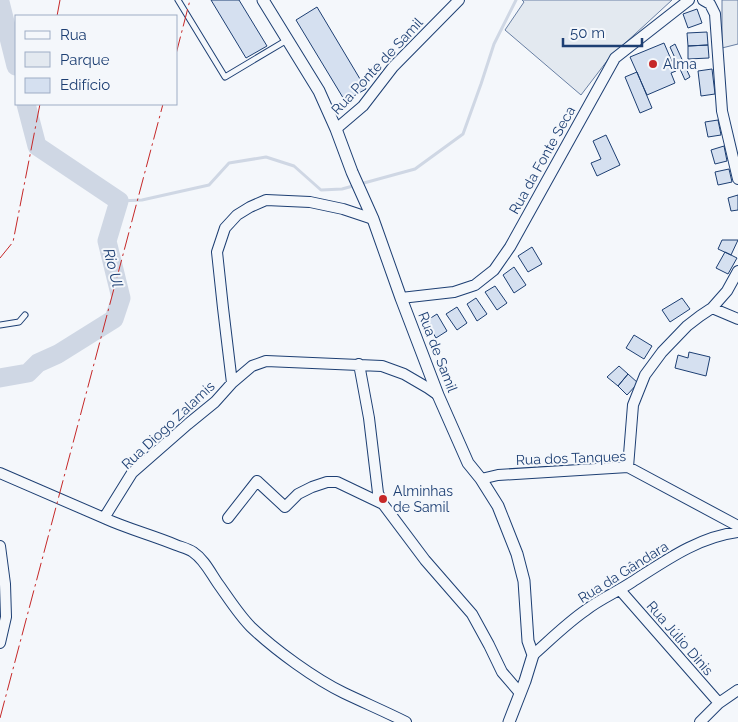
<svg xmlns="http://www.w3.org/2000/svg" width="738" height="722" font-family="Raleway,sans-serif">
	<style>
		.green { fill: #e3e9f0; stroke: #687fa3 }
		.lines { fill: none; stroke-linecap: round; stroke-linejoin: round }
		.stream { stroke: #cfd7e4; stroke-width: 3 }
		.river { stroke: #cfd7e4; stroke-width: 19 }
		.building { fill: #d5e0f0; stroke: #1d3f73 }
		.service-casing { stroke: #1d3f73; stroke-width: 7 }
		.minor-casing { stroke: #1d3f73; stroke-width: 12 }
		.tertiary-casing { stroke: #1d3f73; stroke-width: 13 }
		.service { stroke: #f4f7fb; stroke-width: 5 }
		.minor { stroke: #f4f7fb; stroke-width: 10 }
		.tertiary { stroke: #f4f7fb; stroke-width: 11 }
		.power { stroke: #c62828; stroke-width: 1; stroke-dasharray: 18 4 2.5 4; stroke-linecap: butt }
		.poi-dot { fill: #c62828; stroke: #f4f7fb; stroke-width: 2 }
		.labels { text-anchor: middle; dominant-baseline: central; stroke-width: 4; stroke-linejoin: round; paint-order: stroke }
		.poi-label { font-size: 14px; fill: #1d3f73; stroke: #f4f7fb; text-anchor: start }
		.street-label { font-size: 14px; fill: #1d3f73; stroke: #f4f7fb }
		.water-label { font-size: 15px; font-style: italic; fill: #1d3f73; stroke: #f4f7fb }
	</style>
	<rect width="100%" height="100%" fill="#f4f7fb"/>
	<path class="green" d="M522 0H672L610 57 581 95 505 30 524 2Z
		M722 0H738V44L722 48Z"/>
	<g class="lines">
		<path class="stream" d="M119 201 142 200 209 185 229 163 266 157 294 166 321 190 342 189 415 169 463 134 481 84 494 44 516 0"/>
		<path class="river" d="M0 2 16 66
			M0 378 28 373 38 363 58 354 114 319 121 298 107 241 119 201 37 146 26 104"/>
	</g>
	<path class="building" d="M211 0H239L267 46 246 58Z
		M317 7 366 89 345 101 296 20Z
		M697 9 702 23 688 28 683 14Z
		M707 32 708 45 688 46 687 33Z
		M664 43 676 71 671 73 675 83 647 95 630 57Z
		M675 44 690 77 685 80 670 47Z
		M708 45 709 58 688 59V46Z
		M712 69 715 94 701 96 698 71Z
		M637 72 652 108 640 113 625 77Z
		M718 120 721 135 708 137 705 122Z
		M606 135 620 165 597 176 591 163 601 159 593 141Z
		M724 146 727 161 715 164 711 150Z
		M729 169 732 182 718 185 715 172Z
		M738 195V210L731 211 728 198Z
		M722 240H738L731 255 718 249Z
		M532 247 542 264 528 272 518 256Z
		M725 252 737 258 728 274 716 268Z
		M514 267 526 285 514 293 503 275Z
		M495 286 507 303 497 310 485 292Z
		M476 298 487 314 477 321 467 304Z
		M682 298 690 309 670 322 662 310Z
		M457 307 467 323 457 330 446 314Z
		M437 314 447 331 436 338 426 321Z
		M634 335 652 346 644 359 626 348Z
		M689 352 710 357 706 376 675 368 678 355 688 358Z
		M619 366 628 374 618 386 607 377Z
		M628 374 638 383 627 395 618 386Z"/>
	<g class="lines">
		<defs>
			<path id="service" d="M178 0 225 77 287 40
				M0 325 19 322 25 315"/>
			<path id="minor" d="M703 0 710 4 715 14 722 111 738 179
				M336 129 363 106 393 67 459 0
				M373 219 343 209 310 202 266 200 250 207 237 215 225 228 217 252 223 308 232 383 252 366 266 361 382 366 404 374 428 388 438 395
				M401 298 454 292 475 285 494 270 510 247 615 58 689 0
				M712 308 738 319
				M359 364 369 418 378 493 383 504 425 560 472 614 489 645 502 672 520 693
				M628 467 633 405 645 375 662 352 687 326 700 316 712 308 727 291 738 271
				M0 473 104 518 132 473 188 424 215 402 232 383
				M481 479 498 475 628 467 738 526
				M104 518C128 529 152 535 176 545 181 547 189 549 193 552 205 560 211 574 219 585 229 599 239 615 251 627 275 650 315 679 344 693 365 703 386 712 406 722
				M228 518 257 481 285 507 298 494 312 487 327 482H337L383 504
				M0 546 5 584 6 617 0 643
				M620 590 719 703
				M533 655C550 640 567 623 586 610 600 599 617 592 632 582 665 561 698 537 738 532
				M700 722 719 703 738 690"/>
			<path id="tertiary" d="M263 0 319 91 336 129 352 172 373 219 401 298 438 395 468 463 481 479 498 506 517 554 524 581 528 641 533 655 525 681 509 722"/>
		</defs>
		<use href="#service" class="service-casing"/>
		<use href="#minor" class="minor-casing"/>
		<use href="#tertiary" class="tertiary-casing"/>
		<use href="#service" class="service"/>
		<use href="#minor" class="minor"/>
		<use href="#tertiary" class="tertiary"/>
		<path class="power" d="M57 16 60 0
			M176 54 190 0
			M0 258 13 242 40 104
			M0 718 163 104"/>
	</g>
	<g class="poi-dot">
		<circle cx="653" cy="64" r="5"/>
		<circle cx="383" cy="499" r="5"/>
	</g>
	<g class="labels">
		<g class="poi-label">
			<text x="663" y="64">Alma</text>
			<text x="393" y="491">Alminhas<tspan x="393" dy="16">de Samil</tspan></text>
		</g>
		<g class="street-label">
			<text transform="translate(377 66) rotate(-47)">Rua Ponte de Samil</text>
			<text transform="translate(542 160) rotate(-61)">Rua da Fonte Seca</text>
			<text transform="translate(438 352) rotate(69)">Rua de Samil</text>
			<text transform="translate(168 425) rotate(-43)">Rua Diogo Zalamis</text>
			<text transform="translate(571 458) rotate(-2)">Rua dos Tanques</text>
			<text transform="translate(623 572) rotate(-32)">Rua da Gândara</text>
			<text transform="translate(680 638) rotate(49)">Rua Júlio Dinis</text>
		</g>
		<g class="water-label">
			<text transform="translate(113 268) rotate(76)">Rio Ul</text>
		</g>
	</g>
	<rect x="15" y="15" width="162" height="90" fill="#f4f7fb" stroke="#9eadc5"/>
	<rect x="25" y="31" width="25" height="8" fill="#f4f7fb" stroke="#9eadc5"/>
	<text x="60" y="40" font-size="15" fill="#1d3f73">Rua</text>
	<rect x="25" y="52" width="25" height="15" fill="#e3e9f0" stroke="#9eadc5"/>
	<text x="60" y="65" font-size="15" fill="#1d3f73">Parque</text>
	<rect x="25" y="78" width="25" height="15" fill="#d5e0f0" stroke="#9eadc5"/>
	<text x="60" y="90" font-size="15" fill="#1d3f73">Edifício</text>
	<path d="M563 38v8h79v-8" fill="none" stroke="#1d3f73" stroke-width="2.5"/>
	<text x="570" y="38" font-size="15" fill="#1d3f73" stroke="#f4f7fb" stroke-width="4" paint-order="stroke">50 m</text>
</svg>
